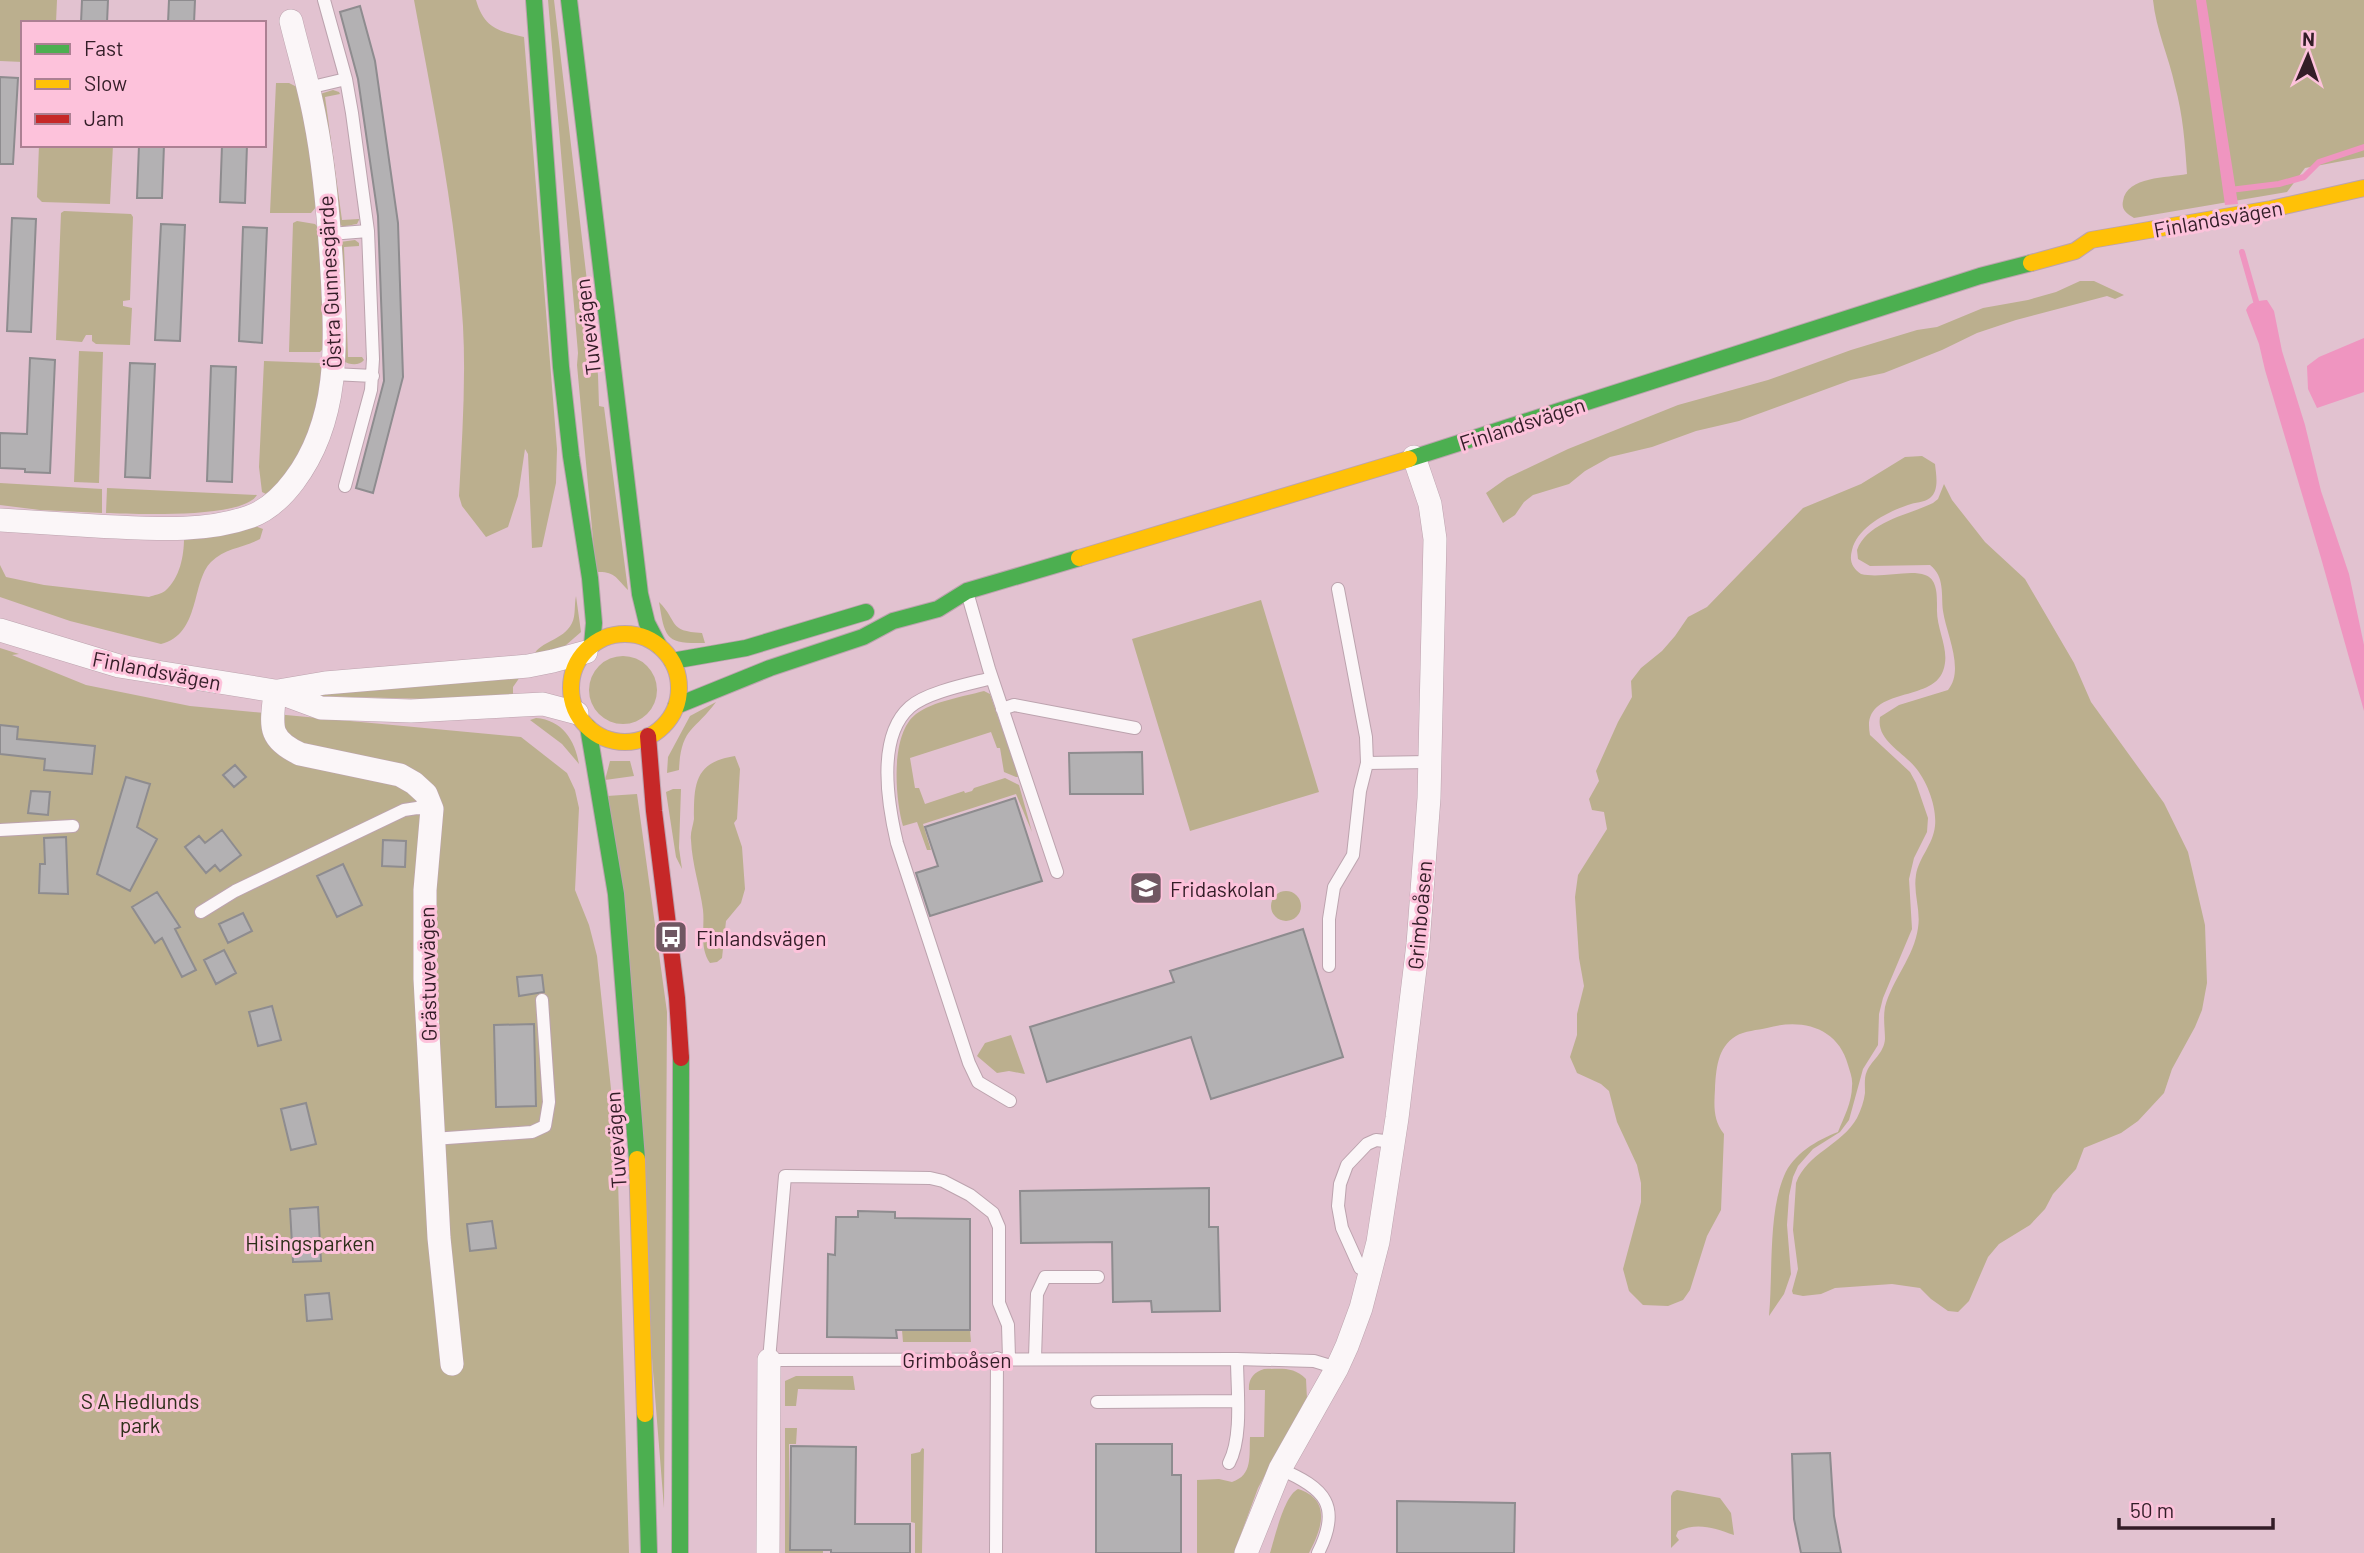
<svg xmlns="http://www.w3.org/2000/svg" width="2364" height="1553" font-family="Barlow,sans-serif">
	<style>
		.green { fill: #bbaf8e }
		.water { fill: #ef95c0 }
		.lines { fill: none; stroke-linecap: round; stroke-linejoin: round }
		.stream { stroke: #ef95c0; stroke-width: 6 }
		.building { fill: #b3b1b3; stroke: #8e8c8f; stroke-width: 2 }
		.lane-casing { stroke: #bca3ae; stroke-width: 14 }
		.street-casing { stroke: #bca3ae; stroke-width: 24 }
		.fast-casing { stroke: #bca3ae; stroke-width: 18 }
		.slow-casing { stroke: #bca3ae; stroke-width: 18 }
		.jam-casing { stroke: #bca3ae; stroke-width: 18 }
		.lane { stroke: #fbf6f8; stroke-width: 12 }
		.street { stroke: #fbf6f8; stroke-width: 23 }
		.fast { stroke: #4caf50; stroke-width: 16 }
		.slow { stroke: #ffc107; stroke-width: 16 }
		.jam { stroke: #c62828; stroke-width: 16 }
		.labels { text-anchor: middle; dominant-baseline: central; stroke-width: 6; stroke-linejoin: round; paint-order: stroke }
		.street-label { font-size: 21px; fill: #331d27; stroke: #fdc2db }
		.poi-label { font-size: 21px; fill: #331d27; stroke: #fdc2db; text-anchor: start }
		.park-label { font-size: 21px; fill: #2d2f19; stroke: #fdc2db }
	</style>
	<rect width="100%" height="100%" fill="#e2c2d0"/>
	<path class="green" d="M0 0H57L56 23H23V62L0 61Z
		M414 0H476C484 28 498 31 524 37L557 449 556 483 542 547 532 548 528 454 525 449 518 496 508 527 486 537 462 506 459 496C462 439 466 382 463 326 456 216 434 108 414 0Z
		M548 0H554L598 375 599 406 604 407 628 590C616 578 615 571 596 572L577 365 578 353Z
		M2153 0H2364V157L2305 168 2287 192 2134 218C2127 214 2121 210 2123 201 2127 176 2167 178 2187 174 2185 143 2183 115 2175 86 2169 57 2156 30 2153 0Z
		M276 83H289L299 88 310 143 317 206 311 213H270Z
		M333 90 339 92 340 94 325 97 342 220 359 219V220L357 224C350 225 343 228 338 224L320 94Z
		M39 145H113L110 204 42 202 37 197Z
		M64 211 131 214 133 217 130 300 123 301V306L132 308 130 345 96 344 92 341V335H86L82 342 56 340 61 213Z
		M297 221 315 224 319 228 324 348 320 352H289L293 223Z
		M355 240 359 243V246L344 247 348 357H362L364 360C359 366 350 365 343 361L340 242Z
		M2080 281H2094L2124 295 2115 299 2107 296 2016 320 1977 333 1942 350 1884 373 1851 380 1739 421 1696 431 1652 447 1610 457 1585 471 1569 484 1533 495 1524 502 1515 515 1503 523 1486 493 1507 478 1568 449 1678 405 1768 380 1851 350 1917 330 1937 327 1983 308 2028 300 2056 292Z
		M79 351 103 352 99 483 74 482Z
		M264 361 320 363 324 368 310 435 290 473 266 494 262 492 259 467Z
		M1922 456 1935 464C1936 474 1939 488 1932 496 1927 502 1918 502 1911 504 1889 511 1858 526 1852 550 1849 561 1852 568 1861 574 1881 579 1909 569 1925 575 1938 579 1937 597 1937 608 1936 630 1951 650 1943 671 1931 704 1860 685 1870 735L1910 772 1916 783 1928 818 1927 832 1914 858 1909 879 1912 929 1883 998 1879 1014 1878 1045 1863 1069 1849 1120 1840 1132 1813 1149 1798 1166 1793 1177 1789 1196 1787 1225 1791 1274 1784 1294 1769 1316C1773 1275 1768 1214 1784 1176 1793 1154 1817 1140 1838 1132 1844 1117 1852 1102 1852 1086 1853 1079 1850 1072 1848 1065 1838 1027 1801 1018 1767 1028 1758 1030 1744 1031 1736 1036 1717 1047 1716 1071 1715 1089 1714 1106 1713 1120 1724 1134L1721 1210 1707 1236 1690 1290 1683 1300 1668 1306 1643 1305 1629 1291 1623 1269 1641 1202V1183L1637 1165 1617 1122 1609 1091 1601 1084 1577 1073 1570 1057 1577 1035V1014L1584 986 1579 958 1575 897 1578 875 1607 829 1604 812 1592 810 1589 799 1599 781 1596 771 1618 722 1632 697 1631 681 1641 668 1662 651 1675 636 1688 617 1707 607 1803 508 1861 484 1905 457Z
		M0 483 102 489V513L40 510 0 505Z
		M1944 484 1952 500 1985 542 2025 579 2074 663 2091 702 2164 803 2188 852 2205 925 2207 983 2202 1010 2195 1027 2172 1069 2164 1093 2138 1121 2121 1133 2084 1148 2076 1169 2053 1194 2045 1209 2030 1225 1999 1244 1988 1257 1969 1301 1958 1312 1948 1311 1931 1299 1920 1288 1892 1284 1835 1288 1821 1294 1803 1296 1793 1294 1792 1291 1798 1269 1793 1230 1796 1183C1807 1153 1842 1145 1857 1118 1861 1110 1864 1101 1865 1093 1865 1086 1864 1077 1867 1071 1872 1060 1884 1053 1885 1039 1885 1029 1883 1018 1885 1007 1892 980 1914 957 1918 928 1921 910 1913 893 1916 875 1919 857 1933 845 1935 826 1937 807 1927 781 1915 767 1902 751 1876 740 1880 717L1899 705 1948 690C1965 670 1946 633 1943 611 1941 594 1945 577 1930 565L1870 566 1858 559 1857 550C1868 521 1909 515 1933 503L1938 499Z
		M107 488 257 495C242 519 134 514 106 513Z
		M255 526 263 529 260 539C243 548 225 548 211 562 191 582 201 634 161 644L70 621 0 597V565L6 577 44 585 149 597C154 595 161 594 165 591 180 578 184 556 184 538Z
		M576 596 581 632 558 652 534 655C540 641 563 641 572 623 576 615 574 605 576 596Z
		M1261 600 1319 792 1190 831 1132 639Z
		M659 602C679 622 667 631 702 633L705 643C666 644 665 639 659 602Z
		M0 648 19 654 12 655 86 685 190 706 521 737 567 773 575 790 579 808 575 890 589 925 597 956 617 1146 629 1553H0Z
		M589 690a34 34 0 1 1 68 0a34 34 0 1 1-68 0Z
		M520 677 513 687V694L429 699 314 696V694Z
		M984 691 990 694 1019 777H1016L1004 772 1000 748H997L991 732 910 758 915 788H919L925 804 964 791 965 793 972 791 974 788 1005 778 1019 785 1032 832 1016 794 923 824 931 850H927L917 822 903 826C895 798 890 734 916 714 934 701 962 697 984 691Z
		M716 702C694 732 681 727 679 770L667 773 668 757 690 716Z
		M536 718C562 720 575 740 579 764L562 744 530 720Z
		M735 756 740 769 737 819 734 823 742 847 745 889 741 903 726 921 722 958 717 962 710 963C699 948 705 927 703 910 700 887 692 864 691 840 690 833 693 826 694 819 694 785 694 762 735 756Z
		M610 761H630L634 776 605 780Z
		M673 789H681L679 848 682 869 676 857 666 792Z
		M637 794 667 1012 664 1508 607 796Z
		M1271 906a15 15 0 1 1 30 0a15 15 0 1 1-30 0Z
		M1011 1035 1025 1074 1009 1071 997 1073 977 1056 985 1043Z
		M902 1330H970L971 1342H903Z
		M1264 1369C1280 1369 1294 1366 1306 1379L1307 1399 1258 1488 1234 1553H1197V1480L1219 1479 1232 1482C1253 1475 1249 1456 1250 1437H1264L1265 1390H1249C1248 1379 1254 1372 1264 1369Z
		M796 1376H853L855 1390 798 1389 796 1406H785V1381Z
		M785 1428H797L796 1444H789V1551H823V1553H785Z
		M922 1448 924 1449 922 1553H915V1523L911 1522V1454L920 1452Z
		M1298 1489C1333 1500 1321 1530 1309 1553H1270C1275 1537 1284 1496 1298 1489Z
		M1677 1490 1720 1498 1731 1513 1734 1535C1714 1528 1698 1522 1678 1531L1676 1536 1679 1540 1671 1548V1496L1673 1492Z"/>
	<path class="water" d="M2196 0H2206L2238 204 2225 205Z
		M2267 300 2274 311 2282 351 2305 425 2321 491 2349 574 2364 645V711L2321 558 2265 370 2259 344 2246 310C2250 301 2258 301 2267 300Z
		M2364 338V392L2317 408 2308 389 2307 366 2319 357Z"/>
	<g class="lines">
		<path class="stream" d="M2230 190 2279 184 2304 177 2319 162 2364 147
			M2242 252 2258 308"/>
	</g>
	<path class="building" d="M82 0H108L107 23H81Z
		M169 0H195L194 23H168Z
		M360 6 375 61 398 223 403 377 373 493 356 488 384 381 378 216 358 79 340 12Z
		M0 77 18 78 13 164H0Z
		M139 145H164L162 198H137Z
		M222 145H247L245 203 220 202Z
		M12 218 36 219 31 332 7 331Z
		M161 224 185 225 180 341 155 340Z
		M243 227 267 228 262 343 239 341Z
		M30 358 55 360 50 473 25 472V469L0 468V433L27 434Z
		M130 363 155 364 150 478 125 477Z
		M211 366 236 367 232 482 207 481Z
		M0 725 18 727 17 739 95 746 92 774 44 770 45 759 0 754Z
		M1142 752 1143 794H1070L1069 753Z
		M235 765 246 777 234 787 223 775Z
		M126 777 150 784 137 827 157 839 130 891 97 874Z
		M31 791 50 792 48 815 28 813Z
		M1015 798 1042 881 930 916 916 873 938 866 925 827Z
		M222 830 241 855 220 871 215 865 206 873 185 847 199 836 205 843Z
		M66 837 68 894 39 893 40 864H45L44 838Z
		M383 840 406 841 405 867 382 866Z
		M343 864 362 905 337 917 317 876Z
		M157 892 180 927 175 929 196 970 182 977 162 938 155 943 132 907Z
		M243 913 252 931 228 943 219 924Z
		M1303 929 1343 1057 1211 1099 1191 1037 1047 1082 1030 1027 1174 982 1170 971Z
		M224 950 236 973 216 984 204 960Z
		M542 975 544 992 519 996 517 977Z
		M272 1006 281 1040 258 1046 249 1012Z
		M534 1024 536 1106 496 1107 494 1025Z
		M306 1103 316 1144 291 1150 281 1109Z
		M1209 1188V1227H1218L1220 1311 1152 1312 1151 1301 1113 1302 1112 1242 1021 1243 1020 1191Z
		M318 1207 321 1261 293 1262 290 1209Z
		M858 1211 895 1212V1218L970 1219V1330H896L897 1338 827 1337 828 1254 835 1255 836 1217H858Z
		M492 1221 496 1248 470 1251 467 1224Z
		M329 1293 332 1319 307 1321 305 1295Z
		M1096 1444H1172V1475H1181V1553H1096Z
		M791 1446 856 1447 855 1524H910V1553H831V1550H790Z
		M1830 1453 1834 1516 1841 1553H1801L1794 1519 1792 1454Z
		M1397 1501 1515 1503 1514 1553H1397Z"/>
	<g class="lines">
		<defs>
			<path id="lane" d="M324 0 346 79 352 113 368 231 373 359 371 390 345 486
				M308 88 346 79
				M330 234 368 231
				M333 374 373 376
				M967 592 989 669 1057 872
				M992 678C969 684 927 692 910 707 876 737 888 805 897 843L969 1063 978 1082 1010 1101
				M1002 709 1014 705 1135 728
				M1367 763 1429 762
				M0 830 73 826
				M201 912 235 891 404 810 417 808 432 809
				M1329 966V919L1334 887 1353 855 1360 791 1367 763 1366 737 1338 589
				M433 1139 532 1132 545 1126 549 1102 542 1000
				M1371 1272 1360 1268 1342 1228 1338 1206 1340 1184 1347 1165 1367 1144 1376 1140 1393 1142
				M1009 1358 1008 1325 999 1303V1227L993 1213 970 1195 943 1181 930 1178 785 1176 769 1360 1237 1359 1314 1361 1337 1368
				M1035 1358 1037 1294 1045 1277H1098
				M1097 1402 1238 1401
				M1229 1463C1243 1437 1237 1389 1237 1359
				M1280 1469C1325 1488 1342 1506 1318 1553
				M996 1553 997 1358"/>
			<path id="street" d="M0 520C32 522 64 524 96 526 145 528 201 534 249 517 267 511 282 497 294 481 340 420 336 345 332 272 329 221 325 169 315 119 309 86 299 54 291 21
				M0 630 119 666 275 691 321 708 411 711 543 704 577 713
				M275 691C272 725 266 738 300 754L400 775 414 783 426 794 432 809 425 890V979L439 1238 452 1364
				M278 691 325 683 528 666 553 661 586 652
				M768 1553 769 1360
				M1246 1553 1280 1469 1337 1368 1347 1346 1361 1308 1378 1242 1397 1118 1418 944 1429 798 1435 539 1430 504 1414 457"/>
			<path id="fast" d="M534 0 561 367 571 456 590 578 594 623 592 645
				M569 0 640 594 647 623 659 646
				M1409 459 1980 276 2031 263
				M672 661 746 648 866 612
				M676 706 770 668 863 637 893 621 938 609 967 591 1079 558
				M588 727 616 894 637 1159
				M645 1414 649 1553
				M680 1553 681 1058"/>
			<path id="slow" d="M2031 263 2075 251 2091 240 2271 209 2364 188
				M1079 558 1409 459
				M571 688a54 54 0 1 1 108 0a54 54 0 1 1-108 0Z
				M637 1159 645 1414"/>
			<path id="jam" d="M648 736 654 811 677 998 681 1058"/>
		</defs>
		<use href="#lane" class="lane-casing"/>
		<use href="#street" class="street-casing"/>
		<use href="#fast" class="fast-casing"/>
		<use href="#slow" class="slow-casing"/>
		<use href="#jam" class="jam-casing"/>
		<use href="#lane" class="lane"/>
		<use href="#street" class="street"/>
		<use href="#fast" class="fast"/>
		<use href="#slow" class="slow"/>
		<use href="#jam" class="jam"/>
	</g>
	<defs>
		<symbol id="school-square" viewBox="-11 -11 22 22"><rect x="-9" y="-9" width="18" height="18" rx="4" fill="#705762" stroke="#fdc2db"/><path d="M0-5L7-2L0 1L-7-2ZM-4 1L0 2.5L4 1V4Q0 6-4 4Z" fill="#fff"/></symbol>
		<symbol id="bus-square" viewBox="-11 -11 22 22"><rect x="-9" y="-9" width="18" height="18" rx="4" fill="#705762" stroke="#fdc2db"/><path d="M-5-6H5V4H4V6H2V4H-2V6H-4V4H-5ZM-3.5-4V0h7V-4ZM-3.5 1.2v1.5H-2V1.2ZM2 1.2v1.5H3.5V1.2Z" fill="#fff"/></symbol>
	</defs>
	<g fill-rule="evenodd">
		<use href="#school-square" x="1127" y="869" width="38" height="38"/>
		<use href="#bus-square" x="652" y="918" width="38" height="38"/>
	</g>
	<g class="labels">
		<g class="street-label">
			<text transform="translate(2218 218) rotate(-10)">Finlandsvägen</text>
			<text transform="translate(329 282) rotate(-93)">Östra Gunnesgärde</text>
			<text transform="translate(587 327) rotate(-97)">Tuvevägen</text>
			<text transform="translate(1522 423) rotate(-18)">Finlandsvägen</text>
			<text transform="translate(157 670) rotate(11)">Finlandsvägen</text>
			<text transform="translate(1419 915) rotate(-85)">Grimboåsen</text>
			<text transform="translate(427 974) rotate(-91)">Grästuvevägen</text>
			<text transform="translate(615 1140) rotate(-94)">Tuvevägen</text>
			<text x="957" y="1359">Grimboåsen</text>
		</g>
		<g class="poi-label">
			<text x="1170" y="888">Fridaskolan</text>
			<text x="696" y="937">Finlandsvägen</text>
		</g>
		<g class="park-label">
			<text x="310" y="1242">Hisingsparken</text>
			<text x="140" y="1400">S A Hedlunds<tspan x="140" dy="24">park</tspan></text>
		</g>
	</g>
	<rect x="21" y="21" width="245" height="126" fill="#fdc2db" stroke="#ac8093" stroke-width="2"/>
	<rect x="35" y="44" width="35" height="10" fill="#4caf50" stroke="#ac8093" stroke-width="2"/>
	<text x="84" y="56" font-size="21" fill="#331d27">Fast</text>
	<rect x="35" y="79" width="35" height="10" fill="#ffc107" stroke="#ac8093" stroke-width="2"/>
	<text x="84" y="91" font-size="21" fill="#331d27">Slow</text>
	<rect x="35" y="114" width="35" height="10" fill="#c62828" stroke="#ac8093" stroke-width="2"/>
	<text x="84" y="126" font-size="21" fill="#331d27">Jam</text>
	<g transform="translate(2308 56) rotate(2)" stroke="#fdc2db" stroke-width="5" paint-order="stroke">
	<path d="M0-5L12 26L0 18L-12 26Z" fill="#331d27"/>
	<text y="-10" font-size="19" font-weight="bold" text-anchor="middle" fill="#331d27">N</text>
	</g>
	<path d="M2119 1518v10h154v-10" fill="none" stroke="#331d27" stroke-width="3.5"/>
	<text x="2130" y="1518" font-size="21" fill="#331d27" stroke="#fdc2db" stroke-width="5" paint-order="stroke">50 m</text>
</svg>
